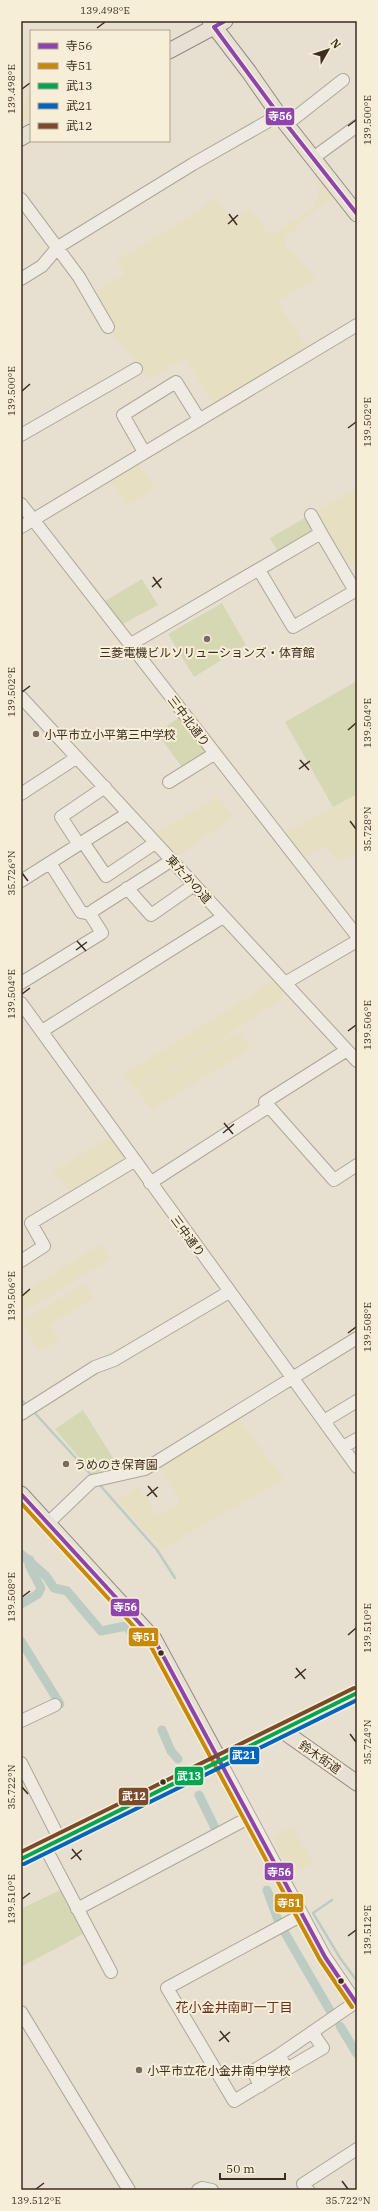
<svg xmlns="http://www.w3.org/2000/svg" width="378" height="2211" font-family="'IBM Plex Serif','Noto Sans JP',serif">
	<style>
		.farmland { fill: #e6dfc2 }
		.green { fill: #d6d7b3 }
		.lines { fill: none; stroke-linecap: round; stroke-linejoin: round }
		.stream { stroke: #bcccc2; stroke-width: 2.5 }
		.canal { stroke: #bcccc2; stroke-width: 9 }
		.minor-casing { stroke: #ada599; stroke-width: 14 }
		.major-casing { stroke: #928b80; stroke-width: 17 }
		.minor { stroke: #efebe3; stroke-width: 12 }
		.major { stroke: #e6e1d4; stroke-width: 15 }
		.bus-1-casing { stroke: #f7eed8; stroke-width: 7 }
		.bus-2-casing { stroke: #f7eed8; stroke-width: 7 }
		.bus-3-casing { stroke: #f7eed8; stroke-width: 7 }
		.bus-4-casing { stroke: #f7eed8; stroke-width: 7 }
		.bus-5-casing { stroke: #f7eed8; stroke-width: 7 }
		.bus-1 { stroke: #8e44ad; stroke-width: 4 }
		.bus-2 { stroke: #c88808; stroke-width: 4 }
		.bus-3 { stroke: #00a651; stroke-width: 4 }
		.bus-4 { stroke: #0065bd; stroke-width: 4 }
		.bus-5 { stroke: #7a4b2a; stroke-width: 4 }
		.ticks { fill: none; stroke: #3d2e20; stroke-width: 1.5 }
		.poi-dot { fill: #786c5e; stroke: #f7eed8; stroke-width: 1.5 }
		.bus-dot { fill: #3d2e20; stroke: #f7eed8; stroke-width: 1.5 }
		.labels { text-anchor: middle; dominant-baseline: central; stroke-width: 4; stroke-linejoin: round; paint-order: stroke }
		.poi-label { font-size: 12px; fill: #3d2e20; stroke: #f7eed8; text-anchor: start }
		.street-label { font-size: 12px; fill: #3d2e20; stroke: #f7eed8 }
		.neighbourhood-label { font-size: 13px; fill: #6b2e1e; stroke: #f7eed8 }
		.line-badge { stroke: #f7eed8; stroke-width: 1.5 }
		.badge-label { font-size: 11px; text-anchor: middle; font-weight: bold; fill: #fff }
		.neatline { fill: none; stroke: #3d2e20; stroke-width: 1.5 }
		.ticks-label { font-size: 10px; text-anchor: middle; fill: #3d2e20 }
	</style>
	<rect width="100%" height="100%" fill="#e7e0d1"/>
	<path class="farmland" d="M31 94V118L21 124V100Z
		M319 177 334 196 299 223 297 228 285 237 286 246 316 278 277 302 309 349 214 406 186 358 149 379 112 333 115 330 93 292 124 274 117 260 204 208 203 205 217 197 231 219 250 210 270 235 313 208 320 191 316 180Z
		M136 462 155 488 127 506 112 482 113 477Z
		M357 488V560L341 569 309 515Z
		M357 794V853L338 862 324 846 301 859 282 835Z
		M217 797 234 816 175 859 152 835Z
		M277 979 285 986 281 999 229 1034 136 1091 123 1075Z
		M241 1031 251 1048 152 1110 137 1092 220 1041Z
		M113 1135 129 1157 72 1195 53 1172Z
		M100 1244 110 1259 21 1314V1295Z
		M81 1285 86 1286 93 1298 50 1325 60 1339 41 1351 37 1349 23 1324 24 1320Z
		M238 1417 284 1480 202 1525 162 1551 118 1500 139 1486 157 1516 180 1502 159 1466Z
		M292 1826 313 1863 291 1875 272 1837Z"/>
	<path class="green" d="M308 516 320 537 282 559 270 538Z
		M142 579 158 605 121 625 103 602Z
		M222 603 246 645 194 677 168 634Z
		M357 681V794L333 807 285 722Z
		M181 716 209 755 184 770 157 733Z
		M83 1410 117 1464 93 1474 55 1429Z
		M62 1889 85 1933 21 1967V1909Z"/>
	<g class="lines">
		<path class="stream" d="M21 1400 28 1406
			M33 1411 93 1477
			M99 1484 157 1550 175 1578
			M332 1900 313 1913 340 1958 357 1981"/>
		<path class="canal" d="M21 1554 46 1576 54 1588 67 1591 101 1631 126 1626 138 1641 141 1640
			M21 1604 38 1594 41 1588 29 1565 30 1560
			M21 1641 60 1704
			M162 1730 171 1751 178 1759
			M199 1795 216 1830
			M267 1890 279 1923
			M285 1933 332 2014
			M340 2026 357 2054"/>
		<defs>
			<path id="minor" d="M287 124 343 80
				M313 158 357 126
				M21 199 79 277 108 327
				M21 279 42 266 58 247 193 164 279 115
				M21 435 136 369
				M144 452 123 415 176 382 199 419
				M21 504 357 936
				M311 515 321 533
				M21 527 357 325
				M131 644 321 533 355 591 293 627 259 570
				M21 697 357 1061
				M169 782 214 754
				M21 794 76 758
				M83 842 106 876 155 843
				M78 843 61 817 105 787
				M50 863 81 912 90 914
				M21 881 127 814
				M127 888 151 915 194 885
				M21 983 102 933 90 914 94 910 172 860
				M285 983 357 941
				M21 1003 357 1467
				M42 1031 223 917
				M347 1050 265 1102 334 1180 357 1165
				M150 1183 268 1107
				M21 1261 44 1246 31 1223 134 1161
				M21 1414 95 1367 114 1360 229 1292
				M324 1421 357 1401
				M343 1447 357 1439
				M48 1523 92 1481 145 1469 357 1338
				M21 1721 55 1705
				M220 1761 325 1957 357 2004
				M21 1763 60 1840
				M45 1847 111 1972
				M77 1909 250 1817
				M302 1915 167 1988 234 2101 287 2069 279 2055 356 2002
				M21 2012 129 2190
				M287 2069 323 2048 312 2032
				M260 2086 253 2071 279 2055
				M198 2190 202 2188 212 2190
				M308 2190 303 2184 357 2149"/>
			<path id="major" d="M210 21 249 72 279 115 357 214
				M169 51 225 21
				M21 138 31 132
				M21 1494 154 1639 220 1761
				M283 1731 357 1783
				M21 1859 357 1693"/>
		</defs>
		<use href="#minor" class="minor-casing"/>
		<use href="#major" class="major-casing"/>
		<use href="#minor" class="minor"/>
		<use href="#major" class="major"/>
		<defs>
			<path id="bus-1" d="M225 21 214 27 279 115 357 214
				M21 1494 154 1639 325 1957 357 2004"/>
			<path id="bus-2" d="M21 1503 149 1643 320 1960 352 2007"/>
			<path id="bus-3" d="M21 1859 357 1693"/>
			<path id="bus-4" d="M24 1864 357 1700"/>
			<path id="bus-5" d="M21 1852 354 1688"/>
		</defs>
		<use href="#bus-1" class="bus-1-casing"/>
		<use href="#bus-2" class="bus-2-casing"/>
		<use href="#bus-3" class="bus-3-casing"/>
		<use href="#bus-4" class="bus-4-casing"/>
		<use href="#bus-5" class="bus-5-casing"/>
		<use href="#bus-1" class="bus-1"/>
		<use href="#bus-2" class="bus-2"/>
		<use href="#bus-3" class="bus-3"/>
		<use href="#bus-4" class="bus-4"/>
		<use href="#bus-5" class="bus-5"/>
	</g>
	<path class="ticks" d="M97 28 105 22M22 89 30 83M348 126 356 120M229 214 237 225M228 224 238 215M22 391 30 384M348 428 356 422M153 577 161 588M152 587 162 578M22 692 30 686M348 730 356 723M300 760 309 770M299 769 310 761M350 821 356 829M22 873 28 881M77 941 86 951M76 950 87 942M22 994 30 988M348 1031 356 1025M224 1123 233 1134M223 1133 234 1124M22 1296 30 1289M348 1333 356 1327M148 1486 157 1497M147 1496 158 1487M22 1597 30 1591M348 1635 356 1628M296 1668 305 1679M295 1678 306 1669M350 1734 356 1742M22 1787 28 1794M72 1849 81 1860M71 1859 82 1850M22 1899 30 1893M348 1936 356 1930M220 2031 229 2042M219 2041 230 2032M342 2181 348 2189M36 2189 44 2183"/>
	<g class="poi-dot">
		<circle cx="207" cy="639" r="4"/>
		<circle cx="36" cy="734" r="4"/>
		<circle cx="66" cy="1464" r="4"/>
		<circle cx="139" cy="2070" r="4"/>
	</g>
	<g class="bus-dot">
		<circle cx="161" cy="1653" r="3.5"/>
		<circle cx="163" cy="1782" r="3.5"/>
		<circle cx="341" cy="1981" r="3.5"/>
	</g>
	<g class="labels">
		<g class="poi-label">
			<text x="207" y="652" text-anchor="middle">三菱電機ビルソリューションズ・体育館</text>
			<text x="44" y="734">小平市立小平第三中学校</text>
			<text x="74" y="1464">うめのき保育園</text>
			<text x="147" y="2070">小平市立花小金井南中学校</text>
		</g>
		<g class="street-label">
			<text transform="translate(189 721) rotate(53)">三中北通り</text>
			<text transform="translate(189 879) rotate(48)">東たかの道</text>
			<text transform="translate(188 1236) rotate(54)">三中通り</text>
			<text transform="translate(320 1757) rotate(35)">鈴木街道</text>
		</g>
		<g class="neighbourhood-label">
			<text x="234" y="2007">花小金井南町一丁目</text>
		</g>
	</g>
	<g class="line-badge">
		<rect x="265" y="107" width="30" height="19" rx="4" fill="#8e44ad"/>
		<rect x="110" y="1598" width="30" height="19" rx="4" fill="#8e44ad"/>
		<rect x="128" y="1627" width="31" height="20" rx="4" fill="#c88808"/>
		<rect x="229" y="1746" width="31" height="19" rx="4" fill="#0065bd"/>
		<rect x="174" y="1766" width="30" height="20" rx="4" fill="#00a651"/>
		<rect x="118" y="1787" width="31" height="19" rx="4" fill="#7a4b2a"/>
		<rect x="264" y="1862" width="30" height="19" rx="4" fill="#8e44ad"/>
		<rect x="274" y="1893" width="30" height="20" rx="4" fill="#c88808"/>
	</g>
	<g class="badge-label">
		<text x="280" y="120">寺56</text>
		<text x="125" y="1611">寺56</text>
		<text x="144" y="1641">寺51</text>
		<text x="244" y="1759">武21</text>
		<text x="189" y="1780">武13</text>
		<text x="134" y="1800">武12</text>
		<text x="279" y="1876">寺56</text>
		<text x="289" y="1907">寺51</text>
	</g>
	<rect width="378" height="2211" fill="none" stroke="#f7eed8" stroke-width="44"/>
	<rect x="30" y="30" width="140" height="112" fill="#f7eed8" stroke="#ada18e"/>
	<rect x="38" y="43" width="20" height="6" fill="#8e44ad" stroke="#ada18e"/>
	<text x="66" y="50" font-size="12" fill="#3d2e20">寺56</text>
	<rect x="38" y="63" width="20" height="6" fill="#c88808" stroke="#ada18e"/>
	<text x="66" y="70" font-size="12" fill="#3d2e20">寺51</text>
	<rect x="38" y="83" width="20" height="6" fill="#00a651" stroke="#ada18e"/>
	<text x="66" y="90" font-size="12" fill="#3d2e20">武13</text>
	<rect x="38" y="103" width="20" height="6" fill="#0065bd" stroke="#ada18e"/>
	<text x="66" y="110" font-size="12" fill="#3d2e20">武21</text>
	<rect x="38" y="123" width="20" height="6" fill="#7a4b2a" stroke="#ada18e"/>
	<text x="66" y="130" font-size="12" fill="#3d2e20">武12</text>
	<g transform="translate(328 50) rotate(51)" stroke="#f7eed8" stroke-width="3" paint-order="stroke">
	<path d="M0-3L7 15L0 10L-7 15Z" fill="#3d2e20"/>
	<text y="-6" font-size="11" font-weight="bold" text-anchor="middle" fill="#3d2e20">N</text>
	</g>
	<path d="M220 2173v6h65v-6" fill="none" stroke="#3d2e20" stroke-width="2"/>
	<text x="226" y="2173" font-size="12" fill="#3d2e20" stroke="#f7eed8" stroke-width="3" paint-order="stroke">50 m</text>
	<rect x="22" y="22" width="334" height="2167" class="neatline"/>
	<g class="ticks-label">
		<text x="105" y="14">139.498°E</text>
		<text transform="translate(11 89) rotate(-90)" y="4">139.498°E</text>
		<text transform="translate(367 120) rotate(-90)" y="4">139.500°E</text>
		<text transform="translate(11 391) rotate(-90)" y="4">139.500°E</text>
		<text transform="translate(367 422) rotate(-90)" y="4">139.502°E</text>
		<text transform="translate(11 692) rotate(-90)" y="4">139.502°E</text>
		<text transform="translate(367 723) rotate(-90)" y="4">139.504°E</text>
		<text transform="translate(367 829) rotate(-90)" y="4">35.728°N</text>
		<text transform="translate(11 873) rotate(-90)" y="4">35.726°N</text>
		<text transform="translate(11 994) rotate(-90)" y="4">139.504°E</text>
		<text transform="translate(367 1025) rotate(-90)" y="4">139.506°E</text>
		<text transform="translate(11 1296) rotate(-90)" y="4">139.506°E</text>
		<text transform="translate(367 1327) rotate(-90)" y="4">139.508°E</text>
		<text transform="translate(11 1597) rotate(-90)" y="4">139.508°E</text>
		<text transform="translate(367 1628) rotate(-90)" y="4">139.510°E</text>
		<text transform="translate(367 1742) rotate(-90)" y="4">35.724°N</text>
		<text transform="translate(11 1787) rotate(-90)" y="4">35.722°N</text>
		<text transform="translate(11 1899) rotate(-90)" y="4">139.510°E</text>
		<text transform="translate(367 1930) rotate(-90)" y="4">139.512°E</text>
		<text x="36" y="2204">139.512°E</text>
		<text x="348" y="2204">35.722°N</text>
	</g>
</svg>
